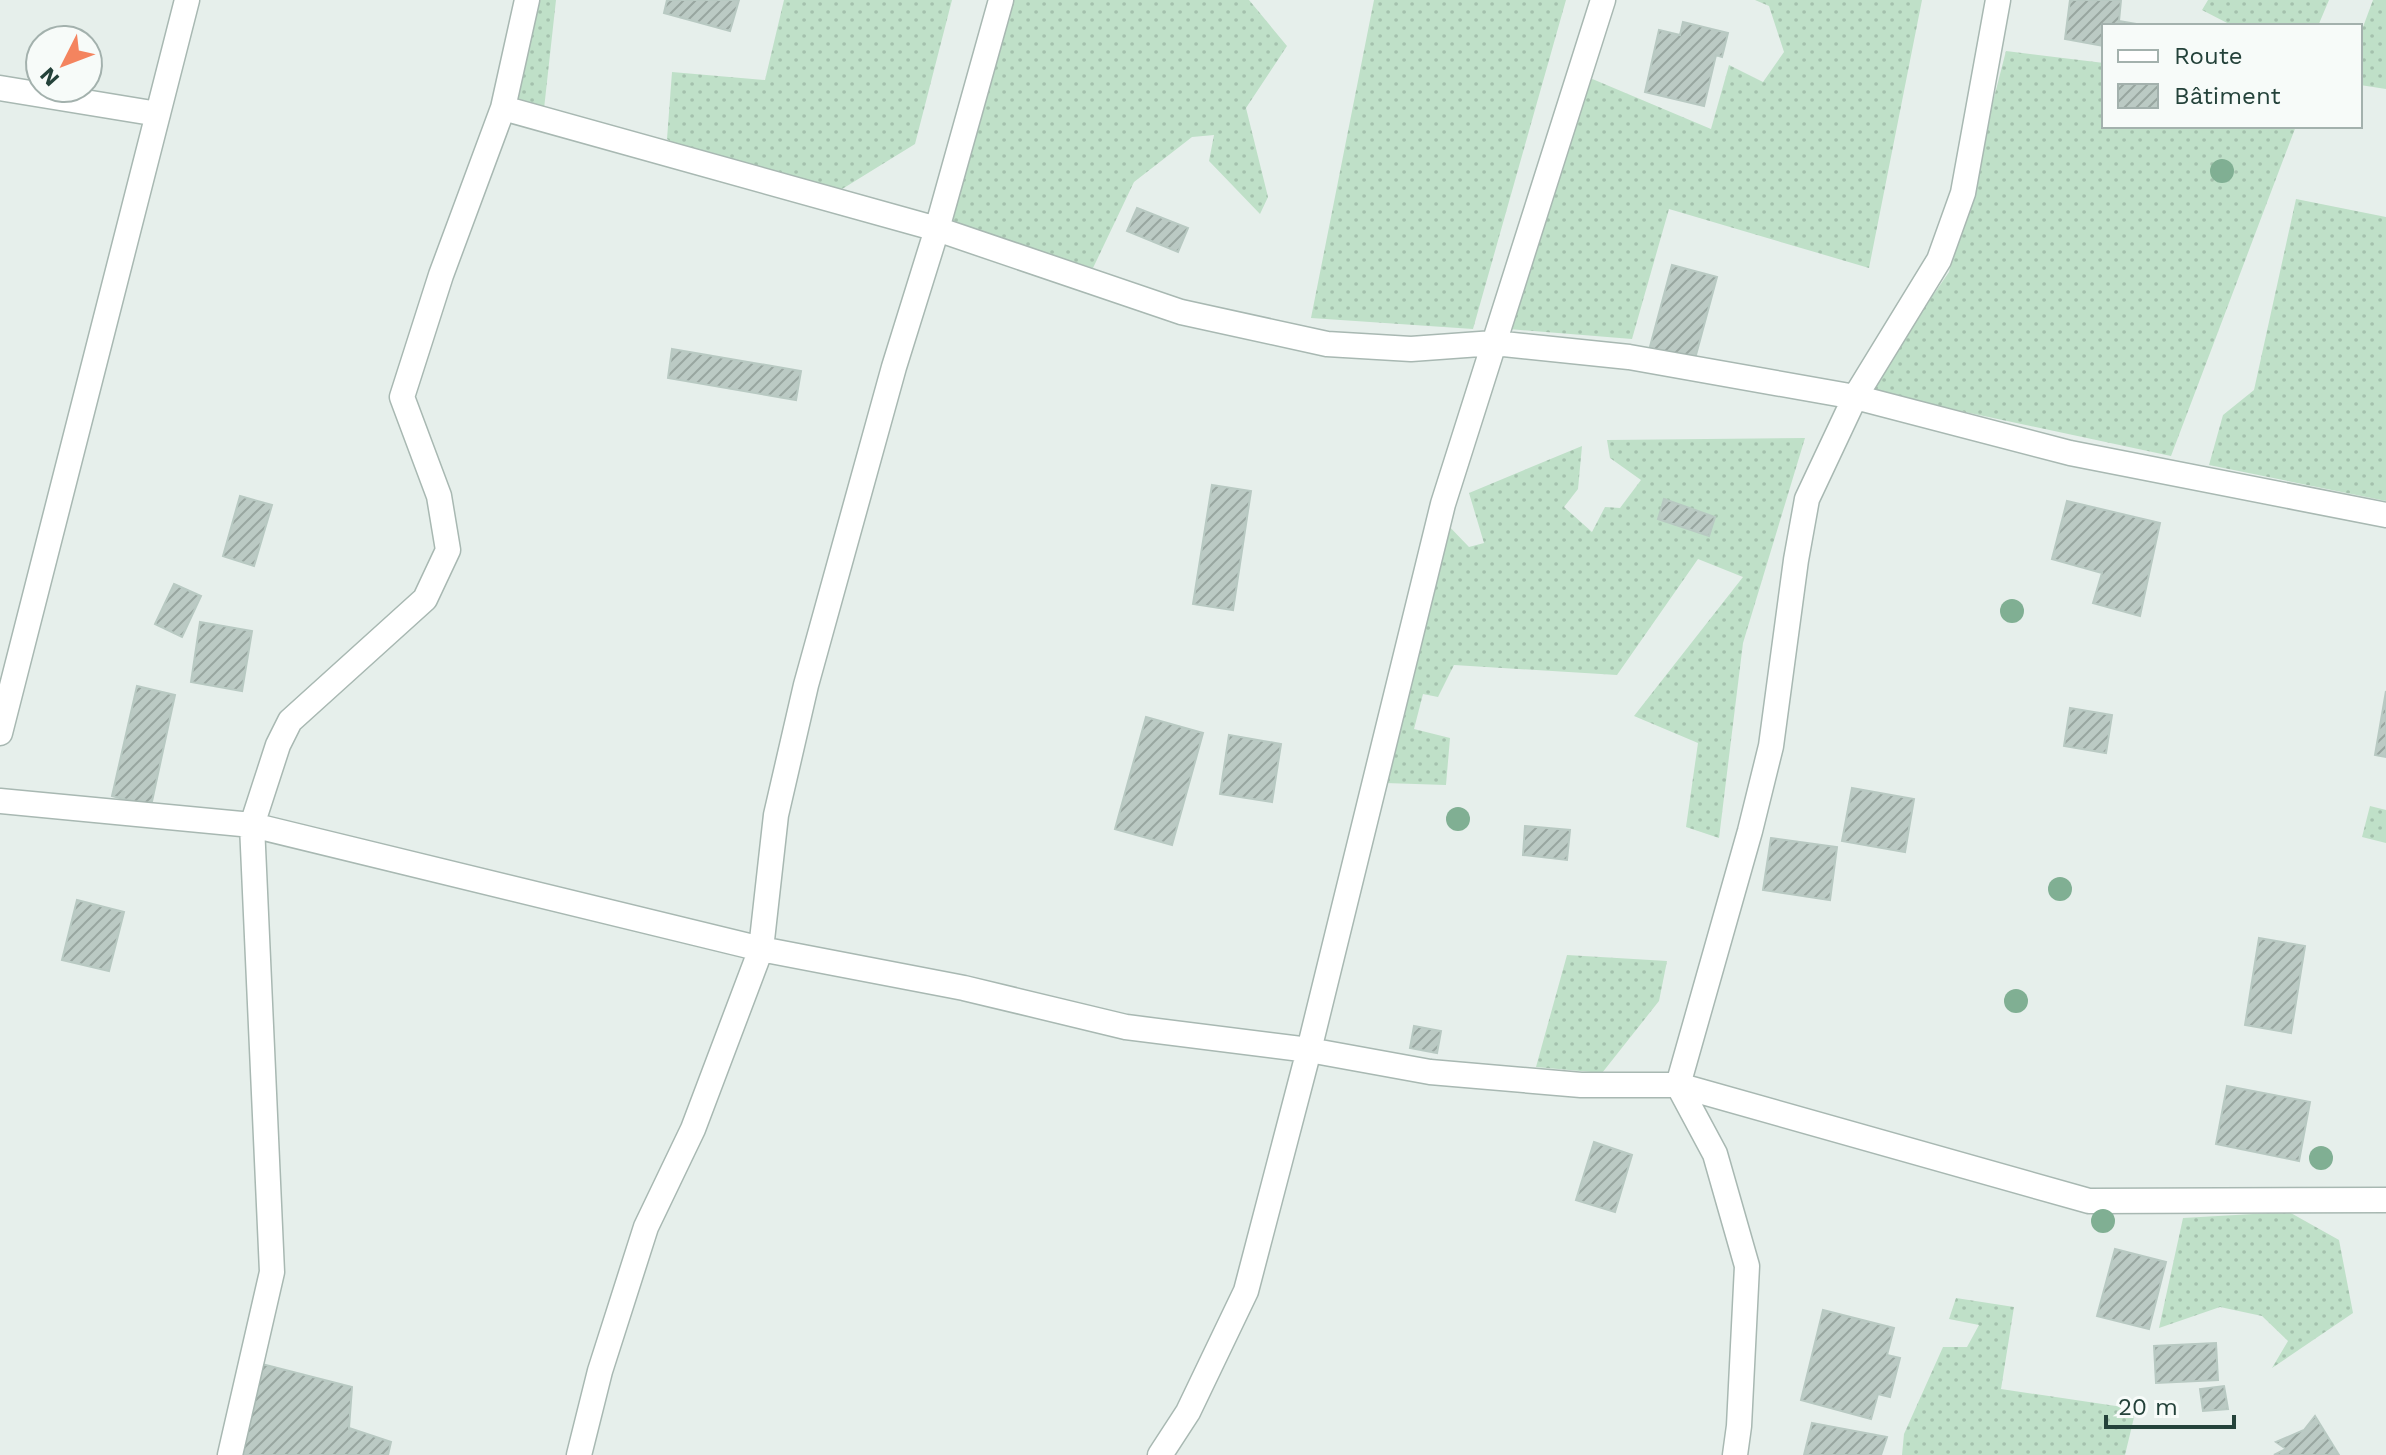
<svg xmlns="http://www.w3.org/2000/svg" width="2386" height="1455" font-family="'Work Sans',sans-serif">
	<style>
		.grass { fill: url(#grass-dots) }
		.building { fill: url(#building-hatch); stroke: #b8c9c2; stroke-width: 2 }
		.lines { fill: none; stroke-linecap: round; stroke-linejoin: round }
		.minor-casing { stroke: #a8b8b2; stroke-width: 27 }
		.minor { stroke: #fff; stroke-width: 24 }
		.tree { fill: #80af93 }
	</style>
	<defs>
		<pattern id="grass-dots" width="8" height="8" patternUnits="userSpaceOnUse" patternTransform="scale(2)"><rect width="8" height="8" fill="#bfe0c8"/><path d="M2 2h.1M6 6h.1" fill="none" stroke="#a4c1ad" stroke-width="1.8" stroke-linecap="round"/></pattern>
		<pattern id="building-hatch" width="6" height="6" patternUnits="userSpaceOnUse" patternTransform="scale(2)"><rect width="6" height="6" fill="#bbcac4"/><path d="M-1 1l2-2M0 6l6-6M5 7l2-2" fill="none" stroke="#98a6a0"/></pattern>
	</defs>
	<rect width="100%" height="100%" fill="#e6efeb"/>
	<path class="grass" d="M525 0H556L542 127 517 106 532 3Z
		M784 0H952L915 144 834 194 700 162 667 139 672 72 765 80Z
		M1010 0H1249L1287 46 1246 108 1268 197 1260 214 1209 161 1214 135 1192 137 1134 182 1093 268 952 224Z
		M1374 0H1566L1473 329 1311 318Z
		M1755 0H1922L1869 268 1669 209 1632 339 1509 329 1590 78 1711 129 1729 65 1763 82 1784 52 1769 6Z
		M2208 0H2329L2318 26H2233L2202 10Z
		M2373 0H2386V89L2360 85V35Z
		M2006 51 2104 63V126H2296L2171 456 1867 391 1949 272Z
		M2296 199 2386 217V501L2209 465 2223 415 2254 390Z
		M1805 438 1743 643 1719 838 1686 827 1698 743 1634 716 1743 577 1698 559 1617 675 1454 665 1438 697 1423 694 1414 729 1450 738 1446 785 1385 783 1444 521 1469 547 1484 543 1469 493 1582 446 1578 489 1564 507 1592 532 1605 507 1620 508 1641 480 1610 458 1607 440Z
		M2370 806 2386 810V843L2362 837Z
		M1567 955 1667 961 1659 1001 1602 1073 1536 1067Z
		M2289 1212 2339 1240 2353 1313 2272 1368 2288 1341 2262 1316 2220 1307 2159 1328 2183 1218Z
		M1956 1298 2014 1307 2001 1389 2136 1409 2125 1455H1902L1904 1434 1943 1347H1967L1979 1325 1949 1319Z"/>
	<path class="building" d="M667 0H739L730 31 664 13Z
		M2070 0H2121L2119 21 2148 26H2104V46L2065 39Z
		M1683 22 1728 33 1722 57 1716 55 1704 106 1645 92 1659 30 1680 35Z
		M1137 208 1188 228 1178 252 1127 231Z
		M1672 265 1717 277 1693 366 1648 354Z
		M672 349 801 371 796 400 668 378Z
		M1212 485 1251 491 1233 610 1193 604Z
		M240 496 272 505 254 566 223 556Z
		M1664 499 1715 517 1709 536 1658 519Z
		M2067 501 2160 523 2140 616 2093 603 2102 573 2052 559Z
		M174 584 201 596 182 637 155 624Z
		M200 622 252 631 242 691 191 682Z
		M137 686 175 695 151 806 112 796Z
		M2386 691V757L2375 755Z
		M2070 708 2112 715 2106 753 2064 746Z
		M1146 717 1203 733 1172 845 1115 829Z
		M1229 735 1281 744 1272 802 1220 794Z
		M1852 788 1914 799 1905 852 1842 841Z
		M1525 826 1570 830 1567 860 1523 855Z
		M1771 838 1837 847 1830 900 1763 890Z
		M77 900 124 912 109 971 62 960Z
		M2259 938 2305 946 2291 1033 2245 1025Z
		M1414 1026 1441 1031 1437 1053 1410 1048Z
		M2227 1086 2310 1102 2299 1161 2216 1144Z
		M1594 1142 1632 1155 1615 1212 1576 1200Z
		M2115 1249 2166 1262 2149 1329 2097 1316Z
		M1823 1310 1894 1328 1887 1355 1900 1358 1890 1397 1878 1394 1871 1419 1801 1400Z
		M2216 1343 2218 1380 2156 1383 2154 1346Z
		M254 1362 352 1387 349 1428 391 1442 388 1455H235Z
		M2224 1386 2228 1409 2203 1411 2200 1389Z
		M2315 1416 2339 1455H2274L2286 1449 2276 1442 2304 1430Z
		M1812 1423 1887 1437 1881 1455H1804Z"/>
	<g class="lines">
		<defs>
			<path id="minor" d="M0 88 158 114
				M503 108 937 229 1181 312 1327 344 1411 349 1494 343 1629 357 1855 397 2070 453 2386 515
				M0 733 187 0
				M0 801 252 825 761 949 964 988 1126 1027 1309 1050 1430 1072 1581 1085H1678L2089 1201 2386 1200
				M230 1455 272 1272 252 825 278 745 290 721 425 599 448 550 439 496 402 397 441 275 503 108 527 0
				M579 1455 600 1371 646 1227 693 1129 761 949 776 815 806 685 894 367 937 229 1001 0
				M1160 1455 1188 1412 1246 1291 1309 1050 1443 504 1603 0
				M1735 1455 1739 1426 1747 1266 1715 1154 1678 1085 1750 831 1771 746 1796 560 1807 499 1855 397 1939 260 1963 193 1998 0"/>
		</defs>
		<use href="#minor" class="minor-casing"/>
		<use href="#minor" class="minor"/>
	</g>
	<g class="tree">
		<circle cx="2222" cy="171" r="12"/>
		<circle cx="2012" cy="611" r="12"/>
		<circle cx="1458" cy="819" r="12"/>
		<circle cx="2060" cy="889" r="12"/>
		<circle cx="2016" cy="1001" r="12"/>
		<circle cx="2321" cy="1158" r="12"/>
		<circle cx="2103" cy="1221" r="12"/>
	</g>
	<rect x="2102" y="24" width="260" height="104" fill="#f7fbf9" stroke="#a3b1ad" stroke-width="2"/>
	<rect x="2118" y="50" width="40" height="12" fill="#ffffff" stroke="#a3b1ad" stroke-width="2"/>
	<text x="2174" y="64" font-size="24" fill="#24423a">Route</text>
	<rect x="2118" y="84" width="40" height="24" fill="url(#building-hatch)" stroke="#a3b1ad" stroke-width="2"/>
	<text x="2174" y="104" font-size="24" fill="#24423a">Bâtiment</text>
	<g transform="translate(64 64) rotate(228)"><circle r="38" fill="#f7fbf9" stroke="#a3b1ad" stroke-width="2"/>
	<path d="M0-6L14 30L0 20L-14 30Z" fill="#f4845f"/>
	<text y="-12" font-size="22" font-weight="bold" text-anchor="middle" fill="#24423a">N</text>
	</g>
	<path d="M2106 1415v12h128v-12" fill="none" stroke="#24423a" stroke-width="4"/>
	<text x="2118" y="1415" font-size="24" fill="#24423a" stroke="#f7fbf9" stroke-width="6" paint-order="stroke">20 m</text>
</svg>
